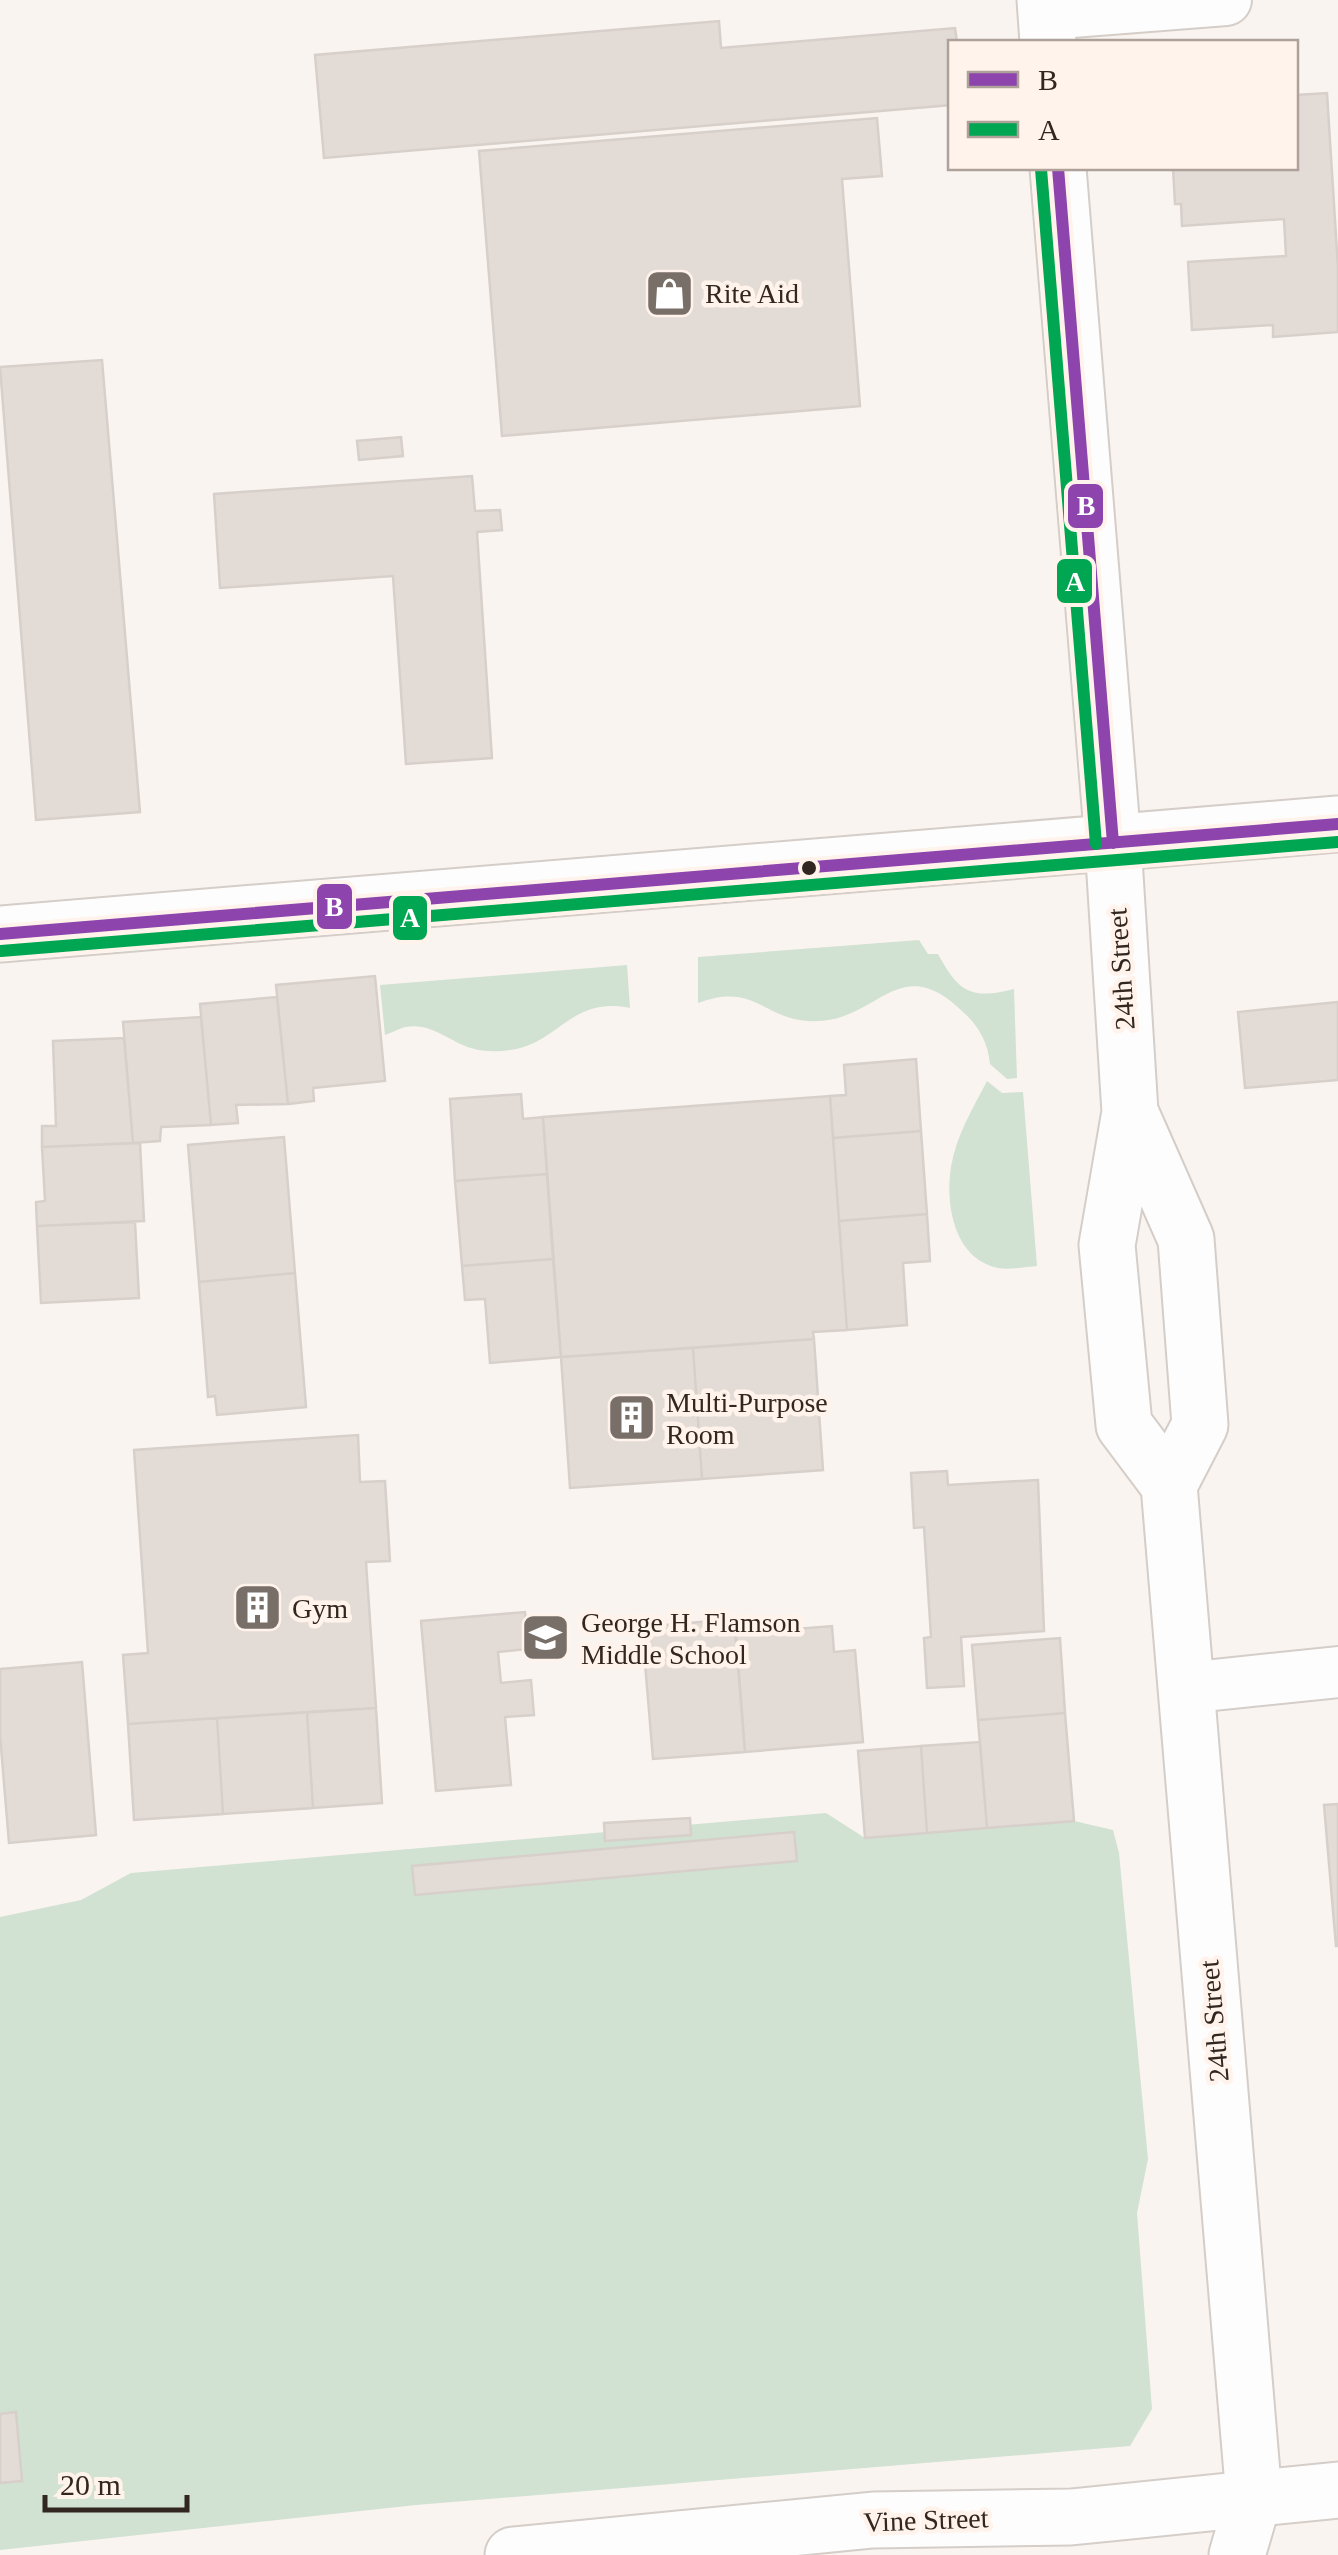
<svg xmlns="http://www.w3.org/2000/svg" width="1338" height="2555" font-family="'Times New Roman',serif">
	<style>
		.green { fill: #d1e1d2 }
		.building { fill: #e3dcd6; stroke: #d7cfca; stroke-width: 2.5 }
		.lines { fill: none; stroke-linecap: round; stroke-linejoin: round }
		.minor-casing { stroke: #d5cdc7; stroke-width: 54 }
		.tertiary-casing { stroke: #d5cdc7; stroke-width: 59 }
		.secondary-casing { stroke: #d5cdc7; stroke-width: 59 }
		.minor { stroke: #fefdfd; stroke-width: 50 }
		.tertiary { stroke: #fefdfd; stroke-width: 55 }
		.secondary { stroke: #fefdfd; stroke-width: 55 }
		.bus-1-casing { stroke: #fff3eb; stroke-width: 20 }
		.bus-2-casing { stroke: #fff3eb; stroke-width: 20 }
		.bus-1 { stroke: #8e44ad; stroke-width: 12 }
		.bus-2 { stroke: #00a651; stroke-width: 12 }
		.bus-dot { fill: #322720; stroke: #fff3eb; stroke-width: 4 }
		.labels { text-anchor: middle; dominant-baseline: central; stroke-width: 9; stroke-linejoin: round; paint-order: stroke }
		.poi-label { font-size: 28px; fill: #322720; stroke: #fff3eb; text-anchor: start }
		.street-label { font-size: 28px; fill: #322720; stroke: #fff3eb }
		.line-badge { stroke: #fff3eb; stroke-width: 4 }
		.badge-label { font-size: 28px; text-anchor: middle; font-weight: bold; fill: #fff }
	</style>
	<rect width="100%" height="100%" fill="#faf4f0"/>
	<path class="green" d="M919 940 928 954H938C959 992 970 1000 1014 989L1017 1078 1007 1079 990 1064C988 1042 978 1025 962 1011 896 948 878 1026 808 1021 762 1018 754 982 698 1003V957Z
		M627 965 630 1008C570 996 559 1044 510 1050 498 1052 483 1052 471 1048 450 1042 431 1022 406 1027 399 1028 392 1033 385 1035L380 985Z
		M987 1081 1002 1093 1023 1092 1037 1266C1025 1267 1010 1270 998 1268 954 1259 945 1205 951 1167 956 1136 973 1108 987 1081Z
		M826 1813 865 1838 1074 1821 1113 1830 1119 1853 1148 2159 1137 2213 1152 2409 1130 2446 416 2505 0 2550V1917L81 1900 131 1873Z"/>
	<path class="building" d="M719 21 721 48 955 28 957 42H951V105L324 158 315 55Z
		M1327 93 1338 268V332L1273 337V325L1192 330 1188 262 1286 256 1284 219 1182 226 1181 204H1175L1173 168H1296V95Z
		M877 118 882 176 842 179 860 406 502 436 479 151Z
		M102 360 140 812 36 820 0 367Z
		M401 437 403 456 359 460 357 441Z
		M472 476 475 511 500 510 502 530 477 532 492 758 406 764 393 576 220 588 214 494Z
		M375 976 385 1081 313 1088 314 1101 288 1104 276 985Z
		M277 997 288 1104 236 1105 238 1123 211 1125 200 1004Z
		M1338 1002V1080L1245 1088 1238 1012Z
		M201 1017 211 1125 161 1127 160 1141 133 1143 123 1022Z
		M124 1038 133 1143 42 1147V1126H56L53 1041Z
		M916 1059 921 1131 833 1138 830 1096 846 1095 844 1065Z
		M521 1094 523 1119 543 1117 547 1174 455 1181 450 1099Z
		M830 1096 847 1330 813 1332 814 1339 561 1357 543 1117Z
		M921 1131 927 1214 839 1221 833 1138Z
		M284 1137 295 1273 199 1282 188 1145Z
		M140 1143 144 1221 37 1226 36 1202 45 1201 42 1147Z
		M547 1174 553 1259 462 1266 455 1181Z
		M927 1214 930 1261 903 1263 907 1325 847 1330 839 1221Z
		M135 1222 139 1298 41 1303 37 1226Z
		M553 1259 561 1357 490 1363 485 1299 465 1300 462 1266Z
		M295 1273 306 1407 217 1415 215 1396 208 1397 199 1282Z
		M814 1339 823 1470 702 1479 693 1348Z
		M693 1348 702 1479 570 1488 561 1357Z
		M358 1435 360 1482 385 1481 390 1561 366 1562 376 1708 128 1724 123 1655 148 1653 134 1450Z
		M947 1471 948 1485 1038 1480 1044 1631 961 1637 964 1686 927 1688 924 1638 931 1637 924 1527 914 1528 911 1473Z
		M525 1612 528 1649 498 1652 501 1683 531 1680 534 1715 505 1717 511 1785 436 1791 421 1621Z
		M734 1619 745 1752 653 1759 642 1627Z
		M832 1626 834 1652 855 1650 863 1742 745 1752 736 1634Z
		M1060 1638 1065 1713 978 1720 972 1645Z
		M82 1662 96 1835 9 1843 0 1735V1669Z
		M376 1708 382 1803 313 1808 307 1712Z
		M307 1712 313 1808 223 1814 217 1718Z
		M1065 1713 1074 1821 987 1828 978 1720Z
		M217 1718 223 1814 134 1820 128 1724Z
		M980 1742 987 1828 927 1833 921 1746Z
		M921 1746 927 1833 865 1838 858 1751Z
		M1338 1804V1946H1336L1324 1805Z
		M690 1818 691 1835 605 1841 604 1823Z
		M794 1832 797 1861 415 1895 412 1866Z
		M16 2412 22 2481 0 2483V2414Z"/>
	<g class="lines">
		<defs>
			<path id="minor" d="M1046 14 1226 0
				M1185 1688 1338 1672"/>
			<path id="tertiary" d="M513 2555 873 2520 1071 2517 1338 2490"/>
			<path id="secondary" d="M1045 0 1048 42
				M1058 168 1113 843 1130 1112 1107 1245 1124 1425 1169 1485
				M0 934 1338 824
				M1130 1112 1186 1239 1200 1425 1169 1485 1254 2497 1237 2555"/>
		</defs>
		<use href="#minor" class="minor-casing"/>
		<use href="#tertiary" class="tertiary-casing"/>
		<use href="#secondary" class="secondary-casing"/>
		<use href="#minor" class="minor"/>
		<use href="#tertiary" class="tertiary"/>
		<use href="#secondary" class="secondary"/>
		<defs>
			<path id="bus-1" d="M1058 168 1113 843
				M0 934 1338 824"/>
			<path id="bus-2" d="M1041 169 1096 844
				M1 951 1338 842"/>
		</defs>
		<use href="#bus-1" class="bus-1-casing"/>
		<use href="#bus-2" class="bus-2-casing"/>
		<use href="#bus-1" class="bus-1"/>
		<use href="#bus-2" class="bus-2"/>
	</g>
	<defs>
		<symbol id="shop-square" viewBox="-11 -11 22 22"><rect x="-9" y="-9" width="18" height="18" rx="4" fill="#786f69" stroke="#fff3eb"/><path d="M-5-2.5h2.3a2.7 3.5 0 0 1 5.4 0H5L5.5 6h-11ZM-1.5-2.5h3a1.5 2.3 0 0 0-3 0Z" fill="#fff"/></symbol>
		<symbol id="building-square" viewBox="-11 -11 22 22"><rect x="-9" y="-9" width="18" height="18" rx="4" fill="#786f69" stroke="#fff3eb"/><path d="M-4-6H4V6H1V3H-1V6H-4ZM-2.5-4.3h1.7v1.8h-1.7ZM.8-4.3h1.7v1.8H.8ZM-2.5-1h1.7V.8h-1.7ZM.8-1h1.7V.8H.8Z" fill="#fff"/></symbol>
		<symbol id="school-square" viewBox="-11 -11 22 22"><rect x="-9" y="-9" width="18" height="18" rx="4" fill="#786f69" stroke="#fff3eb"/><path d="M0-5L7-2L0 1L-7-2ZM-4 1L0 2.5L4 1V4Q0 6-4 4Z" fill="#fff"/></symbol>
	</defs>
	<g fill-rule="evenodd">
		<use href="#shop-square" x="642" y="266" width="55" height="55"/>
		<use href="#building-square" x="604" y="1390" width="55" height="55"/>
		<use href="#building-square" x="230" y="1580" width="55" height="55"/>
		<use href="#school-square" x="518" y="1610" width="55" height="55"/>
	</g>
	<circle class="bus-dot" cx="809" cy="868" r="9"/>
	<g class="labels">
		<g class="poi-label">
			<text x="705" y="293">Rite Aid</text>
			<text x="666" y="1402">Multi-Purpose<tspan x="666" dy="32">Room</tspan></text>
			<text x="292" y="1608">Gym</text>
			<text x="581" y="1622">George H. Flamson<tspan x="581" dy="32">Middle School</tspan></text>
		</g>
		<g class="street-label">
			<text transform="translate(1121 969) rotate(-94)">24th Street</text>
			<text transform="translate(1214 2021) rotate(-95)">24th Street</text>
			<text transform="translate(926 2520) rotate(-2)">Vine Street</text>
		</g>
	</g>
	<g class="line-badge">
		<rect x="1066" y="482" width="39" height="48" rx="10" fill="#8e44ad"/>
		<rect x="1055" y="557" width="39" height="48" rx="10" fill="#00a651"/>
		<rect x="315" y="882" width="39" height="49" rx="10" fill="#8e44ad"/>
		<rect x="391" y="894" width="38" height="48" rx="10" fill="#00a651"/>
	</g>
	<g class="badge-label">
		<text x="1086" y="515">B</text>
		<text x="1075" y="591">A</text>
		<text x="334" y="916">B</text>
		<text x="410" y="927">A</text>
	</g>
	<rect x="948" y="40" width="350" height="130" fill="#fff3eb" stroke="#ada19a" stroke-width="2.5"/>
	<rect x="968" y="72" width="50" height="15" fill="#8e44ad" stroke="#ada19a" stroke-width="2.5"/>
	<text x="1038" y="90" font-size="30" fill="#322720">B</text>
	<rect x="968" y="122" width="50" height="15" fill="#00a651" stroke="#ada19a" stroke-width="2.5"/>
	<text x="1038" y="140" font-size="30" fill="#322720">A</text>
	<path d="M45 2495v15h142v-15" fill="none" stroke="#322720" stroke-width="5"/>
	<text x="60" y="2495" font-size="30" fill="#322720" stroke="#fff3eb" stroke-width="8" paint-order="stroke">20 m</text>
</svg>
